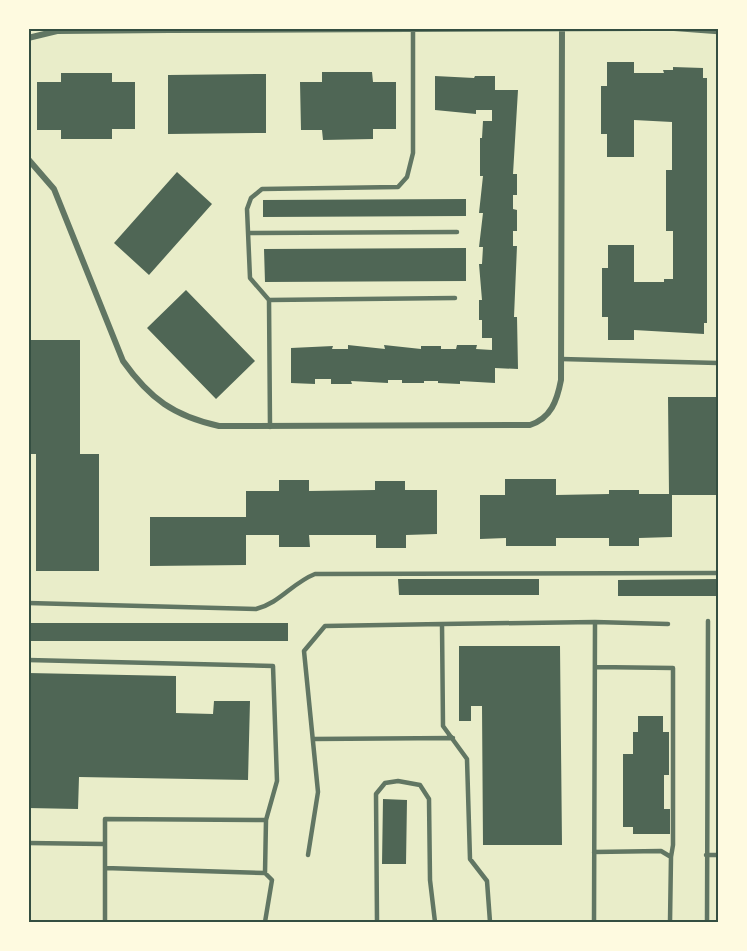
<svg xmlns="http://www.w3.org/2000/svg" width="747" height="951" font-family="'Source Sans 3',sans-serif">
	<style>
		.building { fill: #4f6655 }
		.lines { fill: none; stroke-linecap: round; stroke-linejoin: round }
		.service { stroke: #617663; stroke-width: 4.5 }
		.minor { stroke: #617663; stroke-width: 6 }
		.neatline { fill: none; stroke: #344e41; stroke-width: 2 }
	</style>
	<rect width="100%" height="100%" fill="#e9edc9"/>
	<path class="building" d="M607 62H634V73H664L663 70H673V67L703 68V78H707V323H704V334L634 330V340H608V317H602V268H608V245H634V282H664V279H673V231H666V170H672V122L634 120V157H607V134H601V86H607Z
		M322 72H372L373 82H396V129H373V139L323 140 322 130H301L300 82H322Z
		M61 73H112V82H135V129H112V139H61V130H37V82H61Z
		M266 74V133L168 134V75Z
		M435 76 474 78 475 76H495V90H518L513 174H517V195H513V209L517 210V231H513V246H517L514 317H517L518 369 495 368V383L460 381V384L438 383V381H424V383H402V380H388V383L351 381 352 384H331V379H315V384L291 383V348L333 346 332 349H348V345L385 349 384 345 421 349V346H441V349H456L457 345H477L476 349 492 350V338H482V320H479V300H482L479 264H482L483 247H479L483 213H479L483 176H480V138H482L483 121H492V110H476V114L435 110Z
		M177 172 212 204 149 275 114 243Z
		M466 199V216L263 217V200Z
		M466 248V281L265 282 264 249Z
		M186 290 255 361 216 399 147 328Z
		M28 340H80V454H99V571H36V454H28Z
		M668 397H718V495H672V537L639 538V546H609V538H556V546H506V538L480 539V495H505V479H556V495L609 494V490H639V494H669Z
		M279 480H309V491L375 490V481H405V490H437V534L406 535V548H376V535H309L310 547H279V535H246V565L150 566V517H246V491H279Z
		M398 579H539V595H399Z
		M718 579V596H618V580Z
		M28 623H288V641H28Z
		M459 646H560L562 845H483L482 706H471V721H459Z
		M28 673 176 676V713L213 714 214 701H250L248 780 79 777 78 809 28 808Z
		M638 716H663V732H669V775H664V809H670V834H633V827H623V754H633V732H638Z
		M383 799 407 800 406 864H382Z"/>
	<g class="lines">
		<path class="service" d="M664 28 718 32
			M248 233 457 232
			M269 300 455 298
			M561 359 718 363
			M270 427 269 300 250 278 247 209 251 198 262 189 398 187 407 177 413 153V29
			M28 603 256 609C280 603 292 583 315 574L718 573
			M28 660 273 666 277 781 266 820 265 873 272 880 265 922
			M595 667 673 668V845L671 857
			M313 739 453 738
			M28 843 104 844
			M594 852 661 851 671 857 670 922
			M308 855 318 792 304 651 325 626 442 624
			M706 855H718
			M105 868 265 873
			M105 922V819L266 820
			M377 922 376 794 385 783 398 781 420 785 429 799 430 880 435 922
			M490 922 487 881 470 859 467 759 443 726 442 624 595 622
			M594 922 595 622 668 624
			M707 922 708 621"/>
		<path class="minor" d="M28 38 57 31 169 30 649 28
			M28 159 54 189 123 361C150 399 174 416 219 426L530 425C551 418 557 401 561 380L562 29"/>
	</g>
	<rect width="747" height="951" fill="none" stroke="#fefae0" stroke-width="60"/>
	<rect x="30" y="30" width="687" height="891" class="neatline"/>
</svg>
